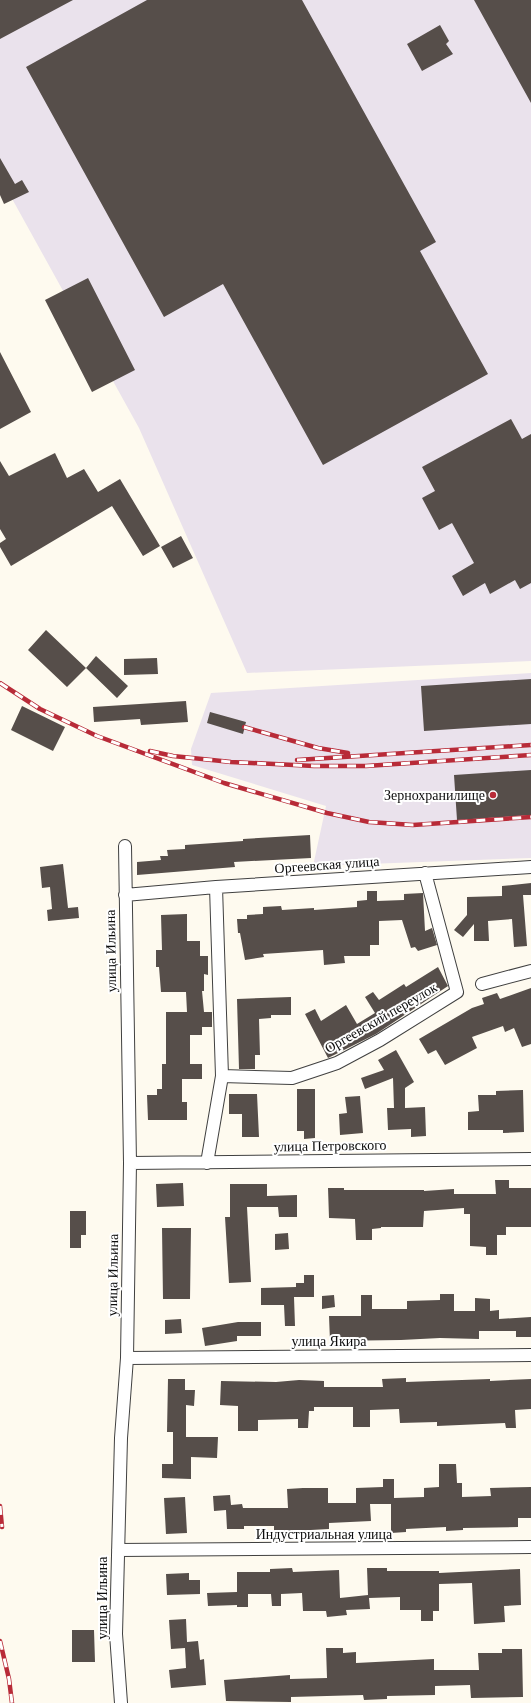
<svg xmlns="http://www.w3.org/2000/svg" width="531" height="1703" font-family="Georgia,serif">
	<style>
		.industrial { fill: #eae2ec }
		.building { fill: #564e4a }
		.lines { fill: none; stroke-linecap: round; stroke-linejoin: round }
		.street-casing { stroke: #404040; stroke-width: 14 }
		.street { stroke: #fff; stroke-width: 12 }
		.rail-casing { stroke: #b82b38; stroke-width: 4.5 }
		.rail { stroke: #fff; stroke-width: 3; stroke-dasharray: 9; stroke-linecap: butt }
		.poi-dot { fill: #b82b38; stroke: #fff; stroke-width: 1.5 }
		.labels { text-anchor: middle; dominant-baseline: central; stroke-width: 4; stroke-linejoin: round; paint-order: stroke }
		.poi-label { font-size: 14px; fill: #0d0d0d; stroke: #fff; text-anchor: end }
		.street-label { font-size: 14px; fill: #0d0d0d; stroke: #fff }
	</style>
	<rect width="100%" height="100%" fill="#fefaef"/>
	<path class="industrial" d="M63 0H531V661L247 673 139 428 0 177V35Z
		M531 673V858L313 866 326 806 192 765 191 749 211 693Z"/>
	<path class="building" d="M0 0H73L0 39Z
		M147 0H302L436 242 420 251 488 374 323 465 223 284 164 317 26 67Z
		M474 0H531V103Z
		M440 25 449 41 446 44 453 54 422 71 407 44Z
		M0 158 15 184 22 180 29 192 4 204 0 195Z
		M88 278 135 370 92 392 45 300Z
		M0 352 31 412 0 429Z
		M511 419 522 439 531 434V583L520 589 515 580 490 594 485 583 463 596 452 576 474 563 452 523 439 530 422 498 435 491 422 467Z
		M55 453 67 478 84 469 98 492 120 479 160 546 143 556 112 506 11 566 0 547V543L6 539 0 529V461L9 476Z
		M181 536 193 558 173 568 161 547Z
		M46 630 86 668 67 687 28 650Z
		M96 656 128 686 117 698 86 668Z
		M157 658 158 674 124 675V659Z
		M531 679V724L424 731 421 686Z
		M186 701 188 722 141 725 140 719 94 722 93 707Z
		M22 706 65 727 53 751 11 730Z
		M210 712 246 722 243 734 207 723Z
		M531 770V815L457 820 454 775Z
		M310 835 311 858 234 862 235 867 137 875V862L161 860 160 856H168L167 850 185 849V845L243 841V839Z
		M63 864 68 908 78 907 79 918 48 921 47 910 52 909 50 887 42 888 40 867Z
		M531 883V895H523L527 946 514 947 512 919 488 921 489 941H474V924L463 937 454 930 467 915V897L502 896V886Z
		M367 891H377V901L404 900V894L423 893 425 931 432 928 437 945 418 951 415 947 411 948 402 920 379 921V945H370V956H344L345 963 324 965 323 950 263 954 264 957 245 960 240 933H238L237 919H247V915L263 914V907L281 906 282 910 314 908V910L357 907V901L367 900Z
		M187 914V941H200V956H208V975L204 974V991H202L204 1012H212V1027H202V1035H190V1064H202V1079H182V1102H187V1120H148L147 1095H157V1089H162V1064H166V1012H187L186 992H161L159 967H156V950H162L161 915Z
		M438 967 448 986 376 1034 328 1058 305 1014 315 1009 321 1021 346 1005 357 1024 375 1013 365 997 373 992 379 1000 404 984 406 987Z
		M531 988V1044L522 1047 514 1028 505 1032 503 1026 472 1037 477 1048 445 1065 436 1050 428 1054 419 1039 472 1008 484 1004 482 998 497 993 500 999Z
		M291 997V1015H271V1018L259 1019 260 1055H255V1069H239L237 999Z
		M396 1050 414 1082 405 1088V1108L425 1107 426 1136 411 1137V1129L388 1130 387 1108H394L393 1078 365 1089 361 1078 384 1070 378 1060Z
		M297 1089H315V1138L304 1139V1131H297Z
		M523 1090 524 1132 503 1133V1130H468V1112L479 1111 478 1095H496V1091Z
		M229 1094H257L259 1137H242V1114H229Z
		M360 1096 363 1133 340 1135 339 1114 347 1113 345 1097Z
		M495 1180H509V1188H531V1227H506V1235H497V1255H486V1247L470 1246V1214H464V1208L424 1211 423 1227H381V1228L372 1229V1240H356L355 1219 329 1218 328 1188H344V1190H424V1191L454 1189V1194H496Z
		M183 1183 184 1206 157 1207 156 1184Z
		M230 1184H267V1196L297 1195V1217H279L278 1207H247L251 1282 229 1283 225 1217H230Z
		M70 1211H86V1235H81V1248H70Z
		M162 1228H191L190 1299H163Z
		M288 1233 289 1249 275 1250V1234Z
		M304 1275H314V1297H294L295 1326H285L284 1305H261V1288L296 1287V1283H304Z
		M440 1294H454V1311H475V1298L490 1299V1311L499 1310V1319L531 1317V1337H516V1331H479V1339L440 1338 401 1340 330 1341 329 1316H361V1295H372V1309H407V1301L440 1300Z
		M334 1295 335 1307 322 1309V1296Z
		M181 1319 182 1333 165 1334V1320Z
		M238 1322H261V1336H237V1341L205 1346 202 1328Z
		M406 1378V1382L490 1379V1381L531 1379V1409L515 1410 516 1428H506L505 1423 437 1426V1422L400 1423 399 1409 370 1410V1427H353V1407H314V1411H309L308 1428H298V1419L258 1420V1431H238V1406L220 1405 221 1381 276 1382 299 1380 324 1381V1387H383L382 1379Z
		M168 1379H185V1390H195L194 1406 186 1405V1437H218L217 1458 191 1457V1479L162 1478V1464H173V1432H167Z
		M439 1464H456L457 1483H462V1497L491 1496 490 1488 531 1487V1518H518V1527L463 1528V1530L446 1531V1527L406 1529V1532L391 1533V1504H370L371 1521 329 1523V1529L274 1532V1526H244V1529H227L226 1510 214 1511 213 1496 230 1495 231 1505 242 1504 243 1508H288L287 1489 303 1488H328V1503H356V1488L383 1487V1479H394V1498L424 1497V1488L439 1487Z
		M185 1497 187 1533 166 1534 164 1498Z
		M292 1568 293 1572 339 1570 340 1598 368 1595 367 1568H387V1571H439V1573L520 1569 521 1605 504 1606 505 1622 474 1624 472 1583 439 1584V1611H433V1621H421V1610H400V1597L369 1598 370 1609 346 1610 347 1615 327 1617 326 1611H303L302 1593 281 1594V1606H272L271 1594H248V1607H237V1605L208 1606 207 1593 237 1592V1572H270V1569Z
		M189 1573V1580H200V1594L167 1595 166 1574Z
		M186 1619 187 1642 198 1641 200 1660 204 1659 206 1685 171 1688 169 1670 186 1668 185 1648 171 1649 169 1620Z
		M72 1630H94L95 1662H72Z
		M326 1648H343V1653L356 1652V1663L434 1659V1670H479L478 1653H502V1649H522L523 1697 471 1698 470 1685 435 1686V1695L387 1696V1699L364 1700 363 1695 291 1697V1702L226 1701 224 1680 290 1675V1679L327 1678Z"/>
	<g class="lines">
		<defs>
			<path id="street" d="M216 887 222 1076
				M125 895 216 887 531 867
				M482 984 531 971
				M130 1163 531 1159
				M207 1163 222 1076 292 1078 337 1063 380 1040 457 992 425 873
				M127 1358 531 1355
				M118 1550 531 1547
				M121 1703 116 1634 121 1438 127 1358 130 1163 125 846"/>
		</defs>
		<use href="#street" class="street-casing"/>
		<use href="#street" class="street"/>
		<defs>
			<path id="rail" d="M0 683 40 709 97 736 224 783 327 813 369 822 413 825 531 817
				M244 727 318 748 348 753
				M150 751 173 756 231 762 314 766H366L531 755
				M297 760 531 745
				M0 1506 2 1527
				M0 1641 9 1679 12 1703"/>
		</defs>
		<use href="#rail" class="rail-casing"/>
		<use href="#rail" class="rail"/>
	</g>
	<circle class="poi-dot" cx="493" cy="795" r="4"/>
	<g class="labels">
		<g class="poi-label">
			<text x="485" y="795">Зернохранилище</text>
		</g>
		<g class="street-label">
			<text transform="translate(327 865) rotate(-4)">Оргеевская улица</text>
			<text transform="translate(111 951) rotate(-91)">улица Ильина</text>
			<text transform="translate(381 1018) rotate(-30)">Оргеевский переулок</text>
			<text transform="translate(330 1146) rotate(-1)">улица Петровского</text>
			<text transform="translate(113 1275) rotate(-89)">улица Ильина</text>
			<text x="329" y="1341">улица Якира</text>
			<text x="324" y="1534">Индустриальная улица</text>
			<text transform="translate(102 1598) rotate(-90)">улица Ильина</text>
		</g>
	</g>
</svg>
